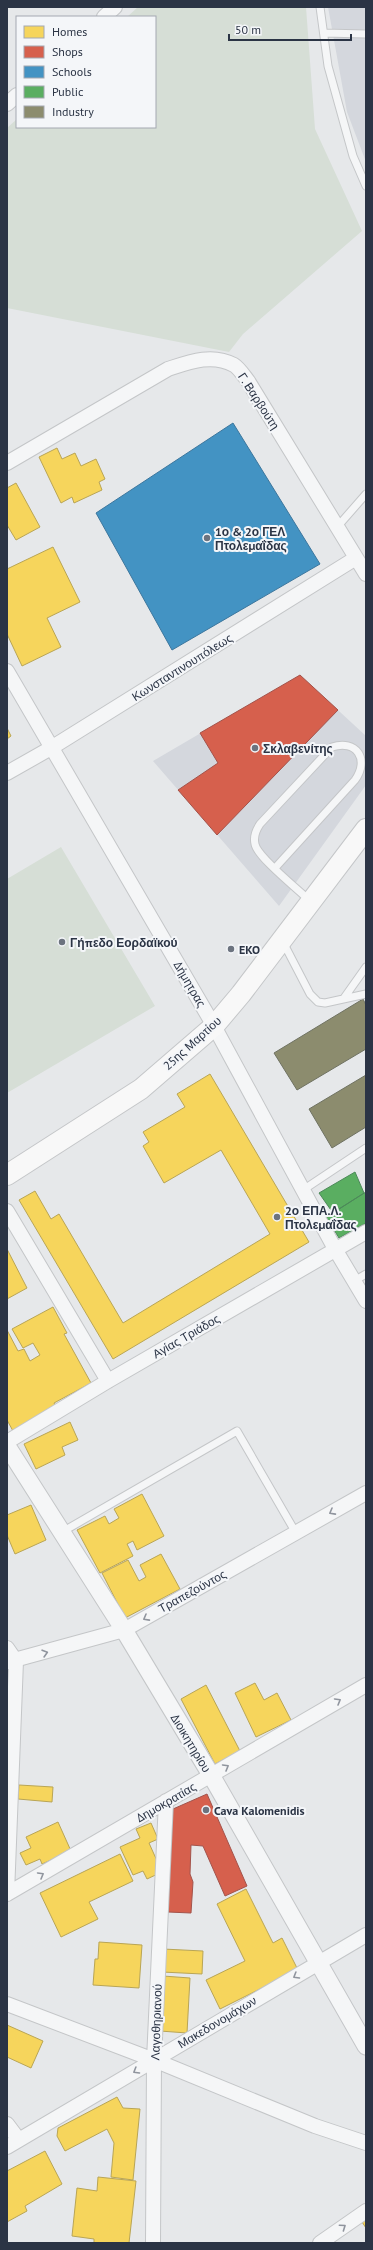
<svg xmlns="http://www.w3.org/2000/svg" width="373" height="2250" font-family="'PT Sans',sans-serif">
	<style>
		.built { fill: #d4d7dd }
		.green { fill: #d6ded6 }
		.homes { fill: #f6d55c; stroke: #b9a555 }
		.shops { fill: #d6604d; stroke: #a3534b }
		.schools { fill: #4393c3; stroke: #3c769d }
		.public { fill: #5aae61; stroke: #4c8959 }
		.industry { fill: #8c8c6e; stroke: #6f7262 }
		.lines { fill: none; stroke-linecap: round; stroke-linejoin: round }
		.service-casing { stroke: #c4c6c8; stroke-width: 9 }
		.minor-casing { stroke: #c4c6c8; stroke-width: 16 }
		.tertiary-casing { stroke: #c4c6c8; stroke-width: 19 }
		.secondary-casing { stroke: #c4c6c8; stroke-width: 22 }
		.service { stroke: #f5f6f7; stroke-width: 7 }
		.minor { stroke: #f5f6f7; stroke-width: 14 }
		.tertiary { stroke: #f5f6f7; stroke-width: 17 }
		.secondary { stroke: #f8f8f8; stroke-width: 20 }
		.oneway { stroke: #90959e }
		.poi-dot { fill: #6c737f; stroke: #f4f6f9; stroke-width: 1.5 }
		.labels { text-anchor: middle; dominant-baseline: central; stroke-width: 4; stroke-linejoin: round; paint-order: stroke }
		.street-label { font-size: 12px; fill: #2b3445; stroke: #f4f6f9 }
		.poi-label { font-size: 12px; font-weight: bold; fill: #2b3445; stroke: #f4f6f9; text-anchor: start }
	</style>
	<rect width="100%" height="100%" fill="#e6e8ea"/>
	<path class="built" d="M328 7H366V162L347 112Z
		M300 675 366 736V785L279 906 153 761Z"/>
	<path class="green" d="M138 7H306L315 129 362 231 243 334 229 352 7 308V128L17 119V127H155V17H127Z
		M61 847 155 1006 7 1093V879Z"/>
	<path class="homes" d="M57 448 62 459 75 453 81 466 96 459 105 479 99 482 102 490 74 503 72 497 61 503 39 457Z
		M16 483 40 527 16 540 7 525V488Z
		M53 547 80 602 47 618 61 647 22 666 7 634V569Z
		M7 728 11 736 7 739Z
		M210 1074 309 1242 113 1359 19 1200 35 1191 51 1219 59 1214 123 1323 270 1234 221 1150 164 1183 143 1146 149 1142 143 1132 185 1107 177 1094Z
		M7 1249 27 1288 7 1299Z
		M53 1307 67 1333 64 1334 91 1383 54 1403 56 1407 13 1431 7 1420V1330L18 1351 24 1349 30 1361 40 1355 33 1343 23 1348 12 1329Z
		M70 1422 78 1440 62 1447 65 1455 36 1469 24 1444Z
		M142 1494 164 1536 137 1550 133 1541 127 1544 133 1556 100 1573 77 1530 105 1516 109 1524 119 1518 114 1509Z
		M31 1505 46 1540 15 1554 7 1535V1515Z
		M161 1554 180 1589 125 1618 102 1573 128 1560 139 1581 146 1577 140 1565Z
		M255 1683 264 1700 277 1693 291 1720 256 1737 235 1693Z
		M206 1685 240 1751 215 1764 181 1699Z
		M19 1785 53 1787 52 1802 18 1799Z
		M58 1822 71 1851 42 1864 40 1859 26 1865 20 1853 31 1848 26 1837Z
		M151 1823 158 1839 149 1843 162 1872 147 1879 143 1871 133 1875 120 1847 140 1838 136 1829Z
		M120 1854 133 1881 89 1902 98 1919 61 1937 40 1893Z
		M246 1889 273 1943 282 1938 298 1970 220 2009 206 1980 245 1961 217 1904Z
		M99 1942 142 1945 139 1988 93 1985 95 1959H98Z
		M163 1949 203 1951 202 1974 162 1972Z
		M163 1976 190 1978 187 2033 160 2031Z
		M7 2025 43 2041 31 2068 7 2057Z
		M117 2097 123 2108 140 2109 133 2180 111 2177 114 2143 107 2129 65 2151 57 2136 58 2128Z
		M45 2151 62 2184 25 2206 27 2211 7 2222V2171Z
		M98 2177 136 2181 129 2243H94V2239L72 2236 77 2188 97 2191Z
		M366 2219V2228L362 2222Z"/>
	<path class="shops" d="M300 675 338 710 217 835 178 790 218 763 200 733Z
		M207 1794 247 1886 225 1896 203 1846 191 1845 190 1874 193 1882 191 1913 168 1912 173 1809Z"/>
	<path class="schools" d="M233 423 320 564 172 650 96 513Z"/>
	<path class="public" d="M355 1172 364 1193 333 1213 319 1193Z
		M366 1192V1223L339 1238 326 1217Z"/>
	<path class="industry" d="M363 999 366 1005V1049L297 1090 274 1053Z
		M366 1075V1127L332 1148 309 1109Z"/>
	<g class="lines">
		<defs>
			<path id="service" d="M320 7 328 66 353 156 366 186
				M324 33 366 34
				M338 526 366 494
				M275 868 355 780C370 759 356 739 332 747L260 824C256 830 253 836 255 844 257 857 299 890 310 901
				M283 942 310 994 318 1002 325 1003 366 994
				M344 998 366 967
				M303 1190 366 1148
				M354 1281 366 1274
				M62 1532 237 1431 296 1533"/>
			<path id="minor" d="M104 17 115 7
				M7 104 17 95
				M7 463 168 369C189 362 212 353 234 365 239 368 244 376 248 381L366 574
				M7 671 214 1026 335 1249 366 1301
				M7 773 51 748 356 558
				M7 1211 108 1381
				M7 1442 108 1381 366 1232
				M7 1648 16 1661 7 1894
				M7 1662 124 1630 366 1493
				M7 1894 366 1685
				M7 2004 154 2060 315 2126 366 2143
				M7 2124 19 2140
				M7 2147 366 1935
				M153 2243 154 2060 166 1801
				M320 2243 366 2211"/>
			<path id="tertiary" d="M7 1446 124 1630 211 1775 366 2046"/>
			<path id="secondary" d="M7 1175 141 1089 214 1026 241 994 366 829"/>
		</defs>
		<use href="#service" class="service-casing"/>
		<use href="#minor" class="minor-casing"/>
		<use href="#tertiary" class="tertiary-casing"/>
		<use href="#secondary" class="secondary-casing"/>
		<use href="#service" class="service"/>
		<use href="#minor" class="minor"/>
		<use href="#tertiary" class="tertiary"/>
		<use href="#secondary" class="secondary"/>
	</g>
	<defs><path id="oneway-chevron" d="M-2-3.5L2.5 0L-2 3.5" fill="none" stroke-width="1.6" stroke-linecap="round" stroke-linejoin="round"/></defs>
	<g class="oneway">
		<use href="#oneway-chevron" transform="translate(332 1512) rotate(151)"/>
		<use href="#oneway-chevron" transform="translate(146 1618) rotate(151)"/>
		<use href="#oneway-chevron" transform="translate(45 1653) rotate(-16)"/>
		<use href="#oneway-chevron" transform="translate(338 1701) rotate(-30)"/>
		<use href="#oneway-chevron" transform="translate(226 1767) rotate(-30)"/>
		<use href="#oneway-chevron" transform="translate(41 1875) rotate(-30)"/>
		<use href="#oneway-chevron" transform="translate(296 1976) rotate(149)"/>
		<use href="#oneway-chevron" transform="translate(136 2071) rotate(149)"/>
		<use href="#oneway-chevron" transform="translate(343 2227) rotate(-35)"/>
	</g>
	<g class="poi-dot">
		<circle cx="207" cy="538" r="4"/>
		<circle cx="255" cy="748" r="4"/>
		<circle cx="62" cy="942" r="4"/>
		<circle cx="231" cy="949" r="4"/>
		<circle cx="277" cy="1217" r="4"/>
		<circle cx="206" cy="1810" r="4"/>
	</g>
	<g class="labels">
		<g class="street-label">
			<text transform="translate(259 401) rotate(57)">Γ. Βαρβούτη</text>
			<text transform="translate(182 667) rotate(-32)">Κωνσταντινουπόλεως</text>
			<text transform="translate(190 984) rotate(60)">Δήμητρας</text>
			<text transform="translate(192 1043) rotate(-42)">25ης Μαρτίου</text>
			<text transform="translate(186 1336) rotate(-30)">Αγίας Τριάδος</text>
			<text transform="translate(192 1591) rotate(-29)">Τραπεζούντος</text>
			<text transform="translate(191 1743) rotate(59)">Διοικητηρίου</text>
			<text transform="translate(166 1802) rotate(-30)">Δημοκρατίας</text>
			<text transform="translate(156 2022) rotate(-88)">Λαγοθηριανού</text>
			<text transform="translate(217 2022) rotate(-31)">Μακεδονομάχων</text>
		</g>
		<g class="poi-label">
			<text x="215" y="531">1ο &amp; 2ο ΓΕΛ<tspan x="215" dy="14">Πτολεμαΐδας</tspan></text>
			<text x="263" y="748">Σκλαβενίτης</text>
			<text x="70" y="942">Γήπεδο Εορδαϊκού</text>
			<text x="239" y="949">EKO</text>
			<text x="285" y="1210">2ο ΕΠΑ.Λ.<tspan x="285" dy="14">Πτολεμαΐδας</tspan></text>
			<text x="214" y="1810">Cava Kalomenidis</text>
		</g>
	</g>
	<rect width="373" height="2250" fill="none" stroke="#2b3445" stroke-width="16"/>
	<rect x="16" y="16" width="140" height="112" fill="#f4f6f9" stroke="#a4a8b1"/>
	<rect x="24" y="26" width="20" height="12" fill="#f6d55c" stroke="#a4a8b1"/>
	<text x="52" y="36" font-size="12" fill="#2b3445">Homes</text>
	<rect x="24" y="46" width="20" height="12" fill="#d6604d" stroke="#a4a8b1"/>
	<text x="52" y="56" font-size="12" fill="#2b3445">Shops</text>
	<rect x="24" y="66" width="20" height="12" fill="#4393c3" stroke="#a4a8b1"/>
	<text x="52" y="76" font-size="12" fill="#2b3445">Schools</text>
	<rect x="24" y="86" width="20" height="12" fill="#5aae61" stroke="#a4a8b1"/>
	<text x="52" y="96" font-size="12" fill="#2b3445">Public</text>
	<rect x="24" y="106" width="20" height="12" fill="#8c8c6e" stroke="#a4a8b1"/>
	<text x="52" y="116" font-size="12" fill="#2b3445">Industry</text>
	<path d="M229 34v6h122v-6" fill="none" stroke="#2b3445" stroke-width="2"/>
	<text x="235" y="34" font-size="12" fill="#2b3445" stroke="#f4f6f9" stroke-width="3" paint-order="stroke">50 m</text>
</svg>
